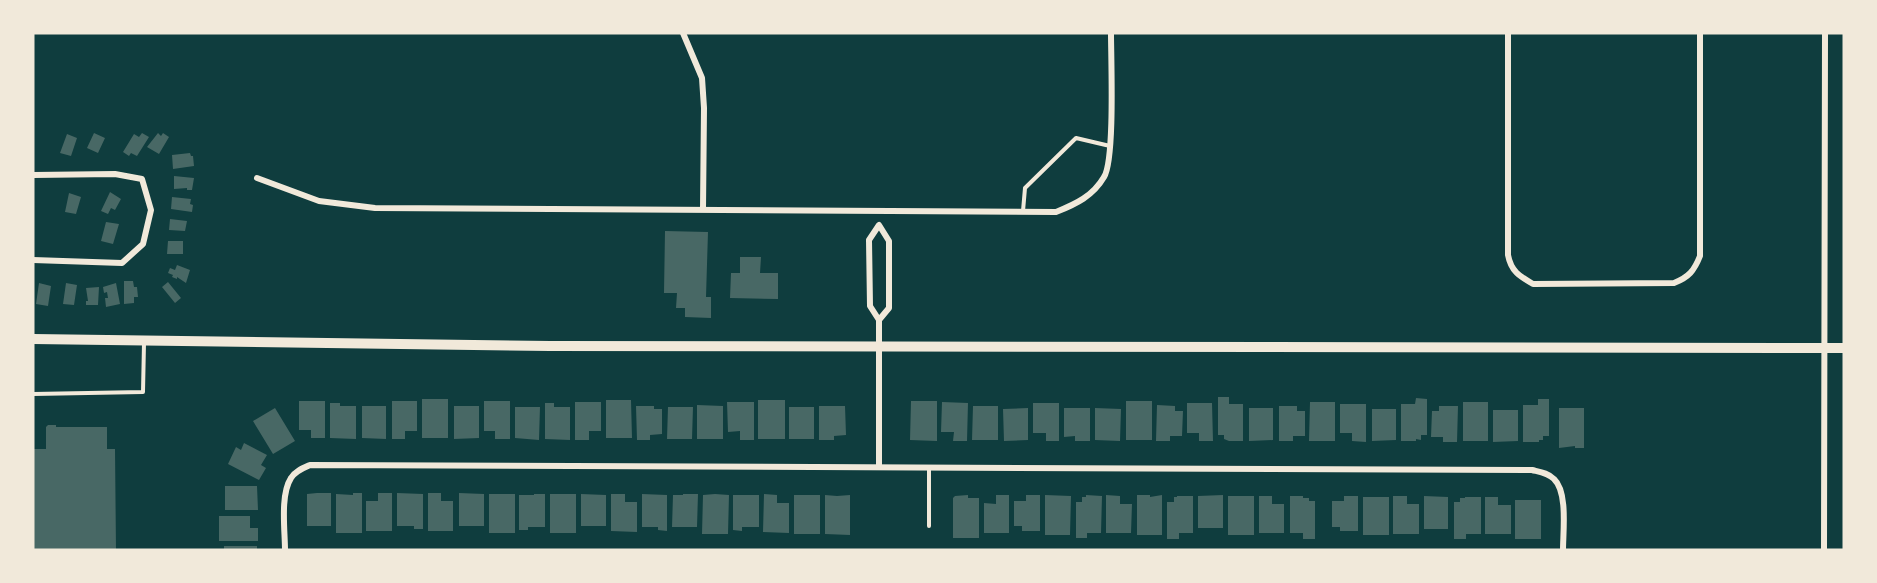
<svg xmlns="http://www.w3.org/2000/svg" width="1877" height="583" font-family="Manrope,sans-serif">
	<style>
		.building { fill: #486865 }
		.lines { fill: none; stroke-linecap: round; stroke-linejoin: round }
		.service { stroke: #f1e9da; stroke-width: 4 }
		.minor { stroke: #f1e9da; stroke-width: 6 }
		.tertiary { stroke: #f1e9da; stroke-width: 10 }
	</style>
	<rect width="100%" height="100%" fill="#0f3d3e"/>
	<path class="building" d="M94 133 105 138 98 153 87 148Z
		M142 133 149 137 137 156 131 153 129 156 123 152 134 134 139 137Z
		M158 133 161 136 163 133 169 137 159 154 147 147Z
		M67 134 77 138 71 156 60 153Z
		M190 153 191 156H193L194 166 173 169 172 155Z
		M174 176 194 178 192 190H187V188L174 189Z
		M110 192 121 199 115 210 111 208 108 214 101 211Z
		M69 193 81 197 76 214 65 212Z
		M172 197 191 199 190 204 193 205 192 212 171 209Z
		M170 219 187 221 185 231 169 230Z
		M106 222 119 224 113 244 101 241Z
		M665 231 708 232 706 297H711V318L685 317V308H676L677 293H664Z
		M168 241H183V254H167Z
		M740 257H761L760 273H778V299L730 298 731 273H740Z
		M177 265 190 270 186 283 177 277V279L172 277 173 275 168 273 170 268 175 270Z
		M124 281H133L134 287H137L138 297H134V303L124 304Z
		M168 282 181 298 175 303 162 287Z
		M39 283 51 286 48 306 36 304Z
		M66 283 77 285 74 305 63 304Z
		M116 283 120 304 106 307 105 298H108L107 292 104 293 103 287Z
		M99 287 98 305H86V301H88L86 288Z
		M1218 397H1229V404H1243V441H1229L1224 439V435H1218Z
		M1416 398 1427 399V435H1421V440L1416 439V441H1401V404H1415Z
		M422 399H448V438H422Z
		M1538 399H1549V436H1543V440H1539V442H1523V405H1538Z
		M606 400H631L632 438H606Z
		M758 400H785V439H758Z
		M299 401H325V438H311V430H299Z
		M392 401H417V431H405V439H392Z
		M484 401H510V439H495V431H484Z
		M911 401H937V441L910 440Z
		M1126 401H1152V440H1126Z
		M575 402H601V431H589V440H575Z
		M727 402H754V440H740V431L728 432Z
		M942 402 968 403 967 441H953L954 432H941Z
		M1310 402H1335V441H1309Z
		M1463 402H1488V441H1463Z
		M330 403H340V406H356V439L330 438Z
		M545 403H554V407H570V440L545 439Z
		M1033 403H1059V441H1046V433H1033Z
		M1187 403H1212L1213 441H1199V433H1187Z
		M1340 404H1366V442L1352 441V433H1340Z
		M697 405 723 406V439H697Z
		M1157 405 1175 406V411H1183L1182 436H1170V441H1156Z
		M362 406H386V439L362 438Z
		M454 406H479V438L454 439Z
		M636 406H654V409H662V434L650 435V440H637Z
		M819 406H845L846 435 834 436V440H819Z
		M973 406H998V440H972Z
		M1279 406H1297V411H1305V436H1293V441H1279Z
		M1439 406H1458L1457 442H1443V437H1431L1432 411H1439Z
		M515 407H540L539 440 515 438Z
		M668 407H693L692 439H667Z
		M789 407H814V439H789Z
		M275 408 295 441 273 454 253 421Z
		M1028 408V440L1004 441 1003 409Z
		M1064 408H1090V441H1075V436L1064 437Z
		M1095 408 1121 409 1120 441 1095 440Z
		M1249 408H1273V440L1249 441Z
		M1559 408H1584V448H1575V446L1559 448Z
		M1372 409H1396V440L1372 441Z
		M1493 410H1518V441L1493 442Z
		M48 425H56V427H107V449H115L116 550H33V449H46V427Z
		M244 443 267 455 261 465 266 468 259 480 228 464 236 447 241 450Z
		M225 486H257L258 510H225Z
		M317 493H331V526H307V494Z
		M353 493H362V533H336V494L353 495Z
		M378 493H392V531H366V501H378Z
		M397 493 423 494V529H414V526H397Z
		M428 493H441V501H453V531H428Z
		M459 493 484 494V526H459Z
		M489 494H515V533H489Z
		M534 494H545V527H528V530H519V495H534Z
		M550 494H576V533H550Z
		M581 494 606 495V526H581Z
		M611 494H625V502H637V532L611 531Z
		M642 494 667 495V531L658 530V527H642Z
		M683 494H698L697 527H672L673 495H683Z
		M715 494 729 495 728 534H702L703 495Z
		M764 494 777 495V503H789V533L763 532Z
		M733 495H759V527H742V531L733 530Z
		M794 495H820V534H794Z
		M825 495 837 496 850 495V535L825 534Z
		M968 495V498H979V538H953V498L955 496Z
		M996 495H1009V533H984V503L996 504Z
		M1026 495H1040V531H1022V526H1014V501H1026Z
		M1045 495 1071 496 1070 535H1045Z
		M1086 495 1102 496 1101 533H1087V538H1076V502H1082V497H1086Z
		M1106 495 1120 496V504H1132L1131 533H1106Z
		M1137 495H1150V497L1162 495V535H1137Z
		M1223 495V528H1198V496Z
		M1177 496H1193V533H1179V539H1167V502H1174V497H1177Z
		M1228 496H1254V535H1228Z
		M1259 496H1272V504H1284V533H1259Z
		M1290 496H1303V498H1309V501H1315V539H1303V533H1290Z
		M1344 496H1358V531H1340V527H1332V501H1344Z
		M1393 496H1407V504H1419V534H1393Z
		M1424 496 1448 497V529H1424Z
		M1363 497H1389V535H1363Z
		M1465 497H1481V534H1466V539H1454V502H1460V498H1465Z
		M1485 497H1498V505H1511V534H1485Z
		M1515 500H1541V539H1515Z
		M219 516H250V528H258V541H219Z
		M224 546H257V550H224Z"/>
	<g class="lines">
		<path class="service" d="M1023 211 1025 188 1076 138 1110 146
			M33 394 143 392 144 343
			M929 468V526"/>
		<path class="minor" d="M683 33 702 78 704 108 703 209
			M1508 33V255C1511 271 1519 276 1533 284L1674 283C1689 277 1694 271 1700 256V33
			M33 175 115 174 142 179 151 210 143 244 122 263 33 260
			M257 178 319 201 375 208 1056 212C1076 204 1093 196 1104 177 1115 160 1111 59 1111 33
			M879 320 889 308V241L879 225 869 240 870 306 879 320V467
			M285 550C285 531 280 495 291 478 295 471 303 468 310 465L1532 470C1540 472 1548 473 1554 479 1568 492 1563 532 1563 550
			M1824 550 1825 33"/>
		<path class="tertiary" d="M33 339 550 346 1844 348"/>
	</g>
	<rect width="1877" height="583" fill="none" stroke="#f1e9da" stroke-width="69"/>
</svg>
